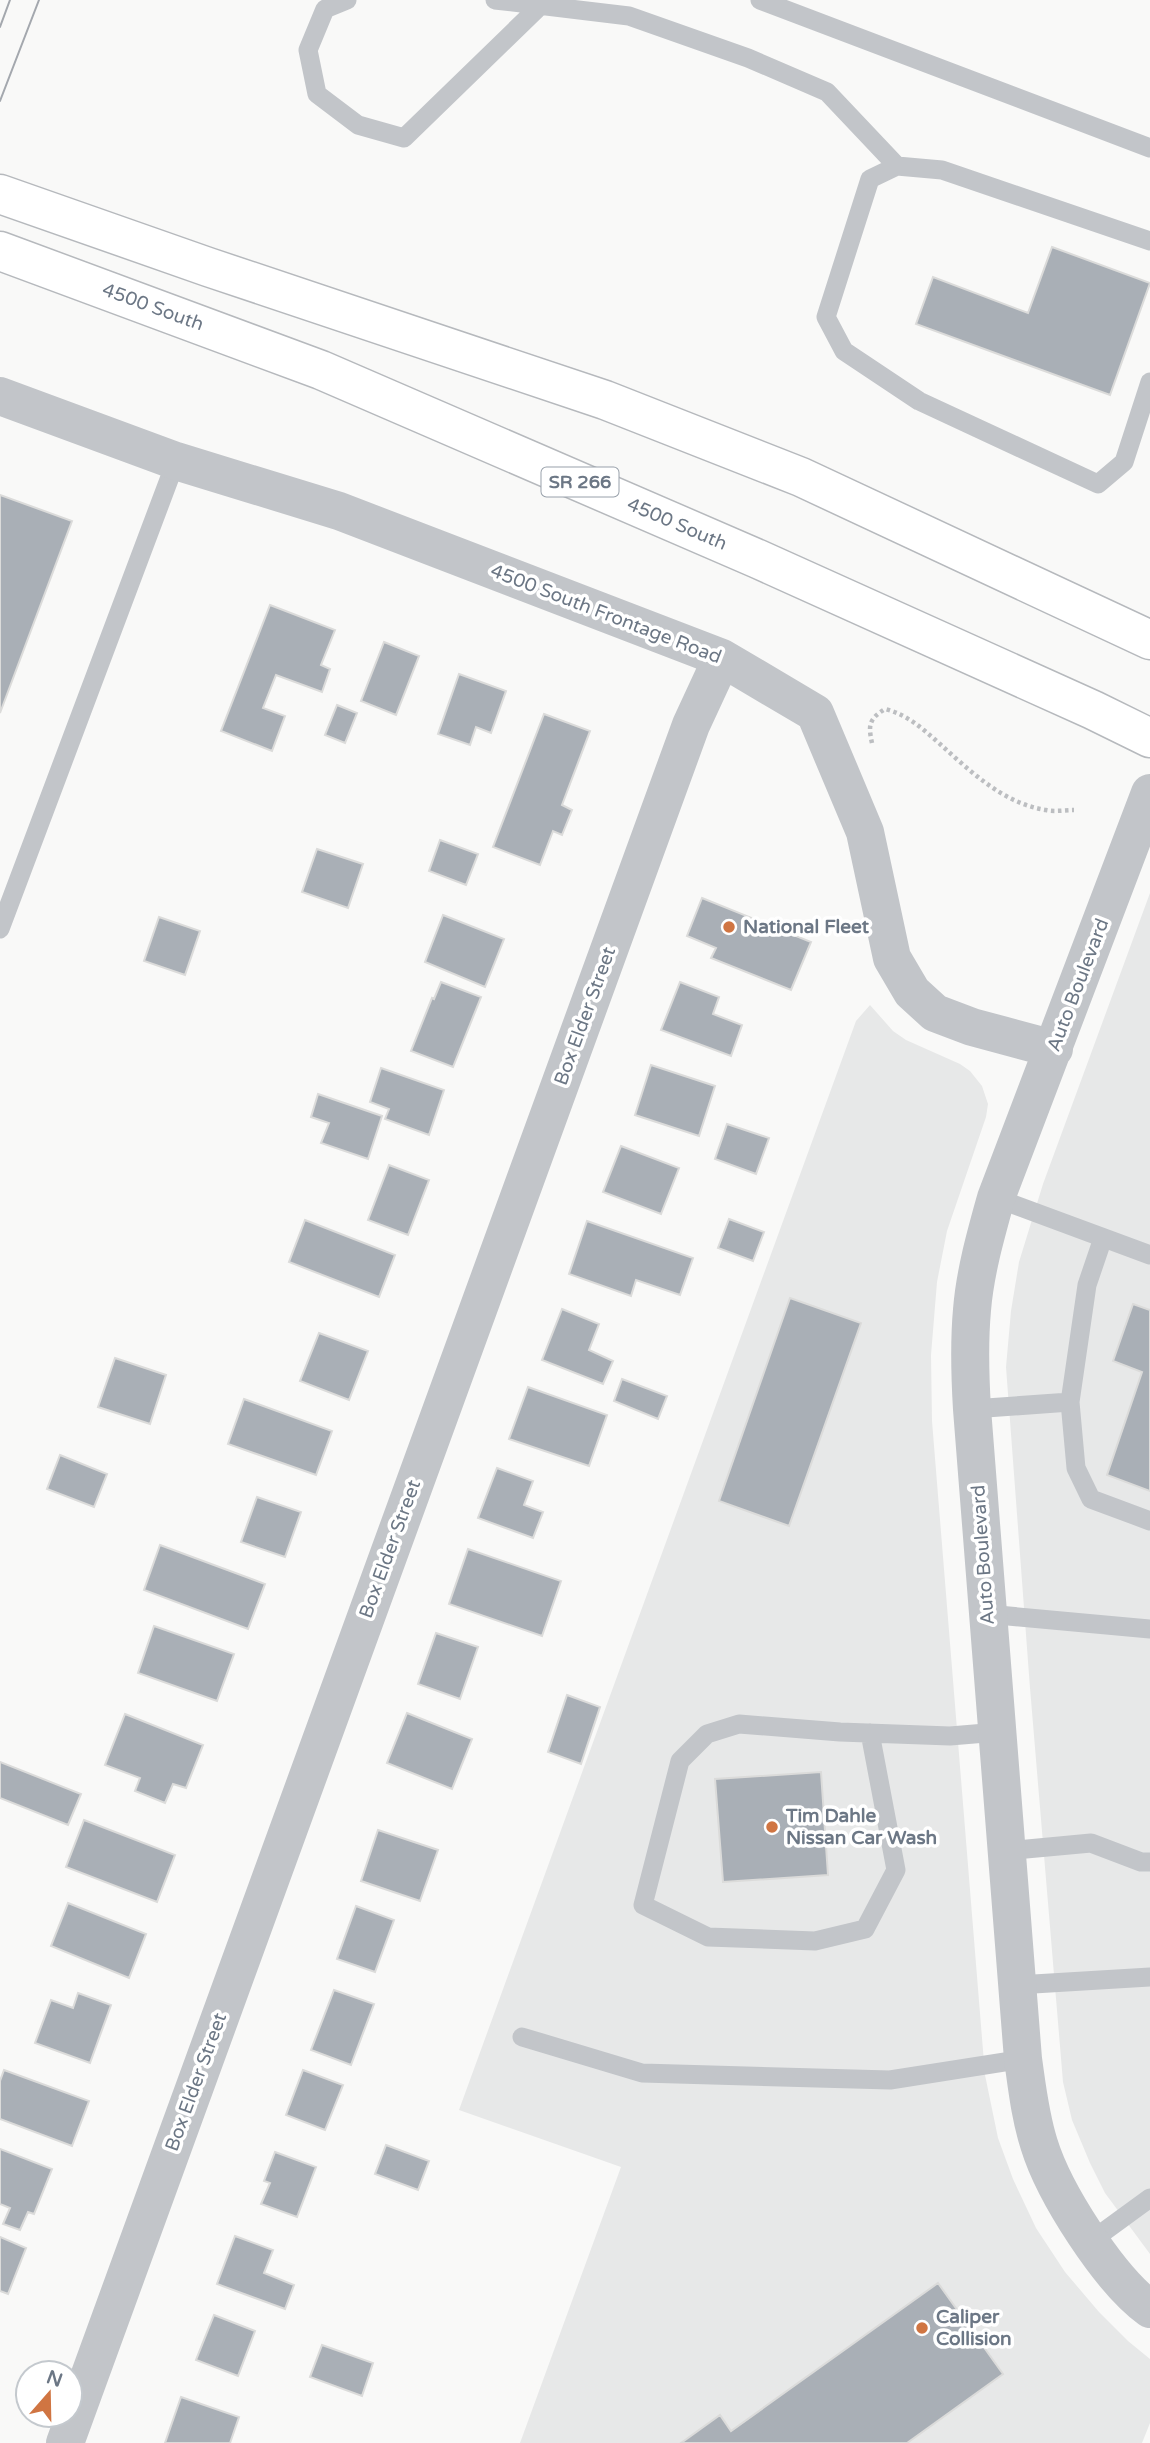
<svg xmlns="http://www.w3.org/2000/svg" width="1150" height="2443" font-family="'Varela Round',sans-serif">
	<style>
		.built { fill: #e7e8e8 }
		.building { fill: #a9afb6; stroke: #dbdbda; stroke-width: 2 }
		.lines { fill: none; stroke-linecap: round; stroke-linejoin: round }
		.primary-casing { stroke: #b6b9bd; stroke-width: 41 }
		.path { stroke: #bcbec1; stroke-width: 4.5; stroke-dasharray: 3.5 3.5; stroke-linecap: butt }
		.lane { stroke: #c2c5c9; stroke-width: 19 }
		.street { stroke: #c2c5c9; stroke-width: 38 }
		.primary { stroke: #fff; stroke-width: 38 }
		.tram { stroke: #a4a8ae; stroke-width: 2 }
		.poi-dot { fill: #d07542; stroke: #fff; stroke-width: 2.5 }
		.labels { text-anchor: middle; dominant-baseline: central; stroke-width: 7; stroke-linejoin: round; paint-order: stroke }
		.shield { fill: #fff; stroke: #98a0aa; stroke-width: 2 }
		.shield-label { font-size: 18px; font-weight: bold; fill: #6c7785 }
		.street-label { font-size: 19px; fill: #6c7785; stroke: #fff }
		.poi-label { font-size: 19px; font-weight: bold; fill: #6c7785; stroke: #fff; text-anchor: start }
	</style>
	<rect width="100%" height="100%" fill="#f9f9f8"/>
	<path class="built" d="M1150 893V2254L1105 2193 1090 2163 1072 2120 1063 2082 1030 1688 1006 1367 1011 1311 1019 1262 1043 1184Z
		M870 1005 893 1031 906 1040 960 1064 970 1071 982 1086 988 1104 986 1117 947 1231 937 1282 931 1355 932 1421 985 2075 998 2138 1013 2179 1036 2228 1065 2272 1099 2312 1128 2341 1150 2359V2423L1142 2443H520L621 2167 459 2110 856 1021Z"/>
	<path class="building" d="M1052 247 1150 283 1110 395 916 324 933 277 1028 313Z
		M0 495 72 521 0 713Z
		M270 605 335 630 321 665 330 669 322 692 276 675 263 708 285 716 272 751 221 731Z
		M384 642 419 656 396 715 361 701Z
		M459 674 506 691 491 733 476 727 470 745 438 734Z
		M337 705 357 713 345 743 325 735Z
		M544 714 590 731 562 805 572 810 562 835 553 831 540 865 493 847Z
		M440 840 478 854 466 885 429 871Z
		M317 849 363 864 348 908 302 892Z
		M702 898 811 942 791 990 711 958 716 948 687 936Z
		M443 915 504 939 485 987 425 962Z
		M159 917 200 931 185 975 144 961Z
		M441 982 481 997 453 1067 411 1051 432 998 434 999Z
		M680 982 719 997 713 1014 742 1025 731 1056 661 1030Z
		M651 1065 715 1086 699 1136 635 1115Z
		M381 1068 444 1090 429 1135 385 1119 389 1109 370 1102Z
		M318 1094 382 1116 368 1159 321 1143 329 1123 311 1117Z
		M727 1124 769 1138 756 1174 715 1159Z
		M621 1146 679 1168 661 1214 603 1192Z
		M389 1165 429 1180 408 1235 368 1220Z
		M729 1219 764 1232 753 1261 718 1248Z
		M305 1220 395 1255 379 1297 289 1262Z
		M587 1221 693 1258 680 1295 636 1280 631 1296 569 1274Z
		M790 1298 861 1323 789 1526 719 1501Z
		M1133 1304 1150 1310V1491L1107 1475 1142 1372 1113 1361Z
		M562 1309 599 1324 589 1350 613 1361 603 1384 542 1360Z
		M319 1333 368 1351 349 1400 300 1381Z
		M115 1358 166 1375 150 1424 98 1407Z
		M622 1379 667 1396 658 1419 614 1401Z
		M528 1387 607 1415 589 1466 509 1439Z
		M244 1399 332 1431 316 1475 228 1444Z
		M60 1455 107 1474 94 1507 47 1489Z
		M497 1468 533 1481 524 1505 543 1512 533 1538 478 1518Z
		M257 1497 301 1512 285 1557 241 1542Z
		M160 1545 265 1584 248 1629 144 1590Z
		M468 1549 561 1581 542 1636 449 1604Z
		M154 1626 234 1654 217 1701 138 1673Z
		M436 1633 478 1647 460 1699 418 1684Z
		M567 1695 600 1707 581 1764 548 1752Z
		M407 1713 472 1739 452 1789 387 1763Z
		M125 1714 203 1745 186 1788 173 1784 165 1803 135 1791 140 1778 105 1765Z
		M0 1762 81 1794 68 1825 0 1798Z
		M821 1772 828 1875 723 1882 715 1779Z
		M84 1820 175 1855 157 1902 66 1867Z
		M378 1830 438 1850 420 1901 361 1881Z
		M68 1903 146 1934 129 1978 51 1946Z
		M356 1906 394 1920 375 1972 337 1959Z
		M334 1990 374 2004 351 2065 311 2050Z
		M78 1993 111 2005 90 2063 35 2043 51 2000 73 2008Z
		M4 2070 89 2101 72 2146 0 2119V2081Z
		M303 2070 343 2085 325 2130 286 2115Z
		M386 2145 429 2161 418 2190 375 2174Z
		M0 2149 52 2169 34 2214 28 2212 20 2230 3 2224 10 2208 0 2204Z
		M275 2152 316 2167 297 2217 261 2204 270 2183 264 2181Z
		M235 2236 273 2250 264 2273 294 2285 285 2309 217 2284Z
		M0 2237 26 2248 8 2294 0 2291Z
		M938 2283 1003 2374 907 2443H681L720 2415 731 2431Z
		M214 2315 255 2331 238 2376 196 2360Z
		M322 2345 373 2363 362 2396 310 2377Z
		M181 2397 239 2417 230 2443H165Z"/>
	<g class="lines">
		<defs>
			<path id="primary" d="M0 194 208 267 605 400 801 477 1150 640
				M0 251 321 370 758 559 1093 710 1150 738"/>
		</defs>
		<use href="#primary" class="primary-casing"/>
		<path class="path" d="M872 743C868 725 869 719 885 709 908 715 923 729 940 744 970 771 1004 804 1046 810 1055 812 1065 810 1074 810"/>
		<path class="lane" d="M347 0 325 9 308 50 317 94 358 125 404 138 540 6
			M495 0 629 16 748 58 827 92 897 166
			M760 0 1150 148
			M1150 241 942 170 897 166 870 179 826 317 844 351 919 401 1098 484 1124 462 1150 382
			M0 929 176 461
			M996 1198 1150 1255
			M1070 1402 1087 1285 1103 1238
			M972 1409 1070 1402 1076 1468 1091 1499 1150 1521
			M987 1614 1150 1629
			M870 1733 896 1870 865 1929 815 1941 708 1937 643 1905 680 1761 707 1734 739 1724 840 1732 950 1736 998 1732
			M1006 1851 1091 1843 1141 1862H1150
			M1017 1985 1150 1977
			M522 2037 642 2073 890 2080 1023 2059
			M1091 2241 1150 2198"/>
		<path class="street" d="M0 396 176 461 339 511 722 658 815 713 865 832 892 958 912 992 935 1013 972 1027 1054 1049
			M1150 793 996 1198C986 1234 975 1272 972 1310 969 1343 970 1376 972 1409L1023 2059C1027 2087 1030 2116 1039 2144 1054 2193 1109 2279 1150 2309
			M65 2443 691 725 722 658"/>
		<use href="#primary" class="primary"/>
		<path class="tram" d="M0 27 10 0
			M0 101 39 0"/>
	</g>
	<g class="poi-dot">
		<circle cx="729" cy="927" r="7"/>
		<circle cx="772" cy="1827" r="7"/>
		<circle cx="922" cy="2328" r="7"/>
	</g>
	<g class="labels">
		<rect class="shield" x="541.5" y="467.5" width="77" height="29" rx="5"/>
		<g class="shield-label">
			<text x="580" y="482">SR 266</text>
		</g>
		<g class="street-label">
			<text transform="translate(153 307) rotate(20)">4500 South</text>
			<text transform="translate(677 524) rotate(23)">4500 South</text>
			<text transform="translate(606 614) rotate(21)">4500 South Frontage Road</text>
			<text transform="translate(1078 985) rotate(-69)">Auto Boulevard</text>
			<text transform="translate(585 1016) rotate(-70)">Box Elder Street</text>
			<text transform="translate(390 1549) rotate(-70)">Box Elder Street</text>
			<text transform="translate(983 1555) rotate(-94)">Auto Boulevard</text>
			<text transform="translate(196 2082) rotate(-70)">Box Elder Street</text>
		</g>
		<g class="poi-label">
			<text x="743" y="927">National Fleet</text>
			<text x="786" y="1816">Tim Dahle<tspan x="786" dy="22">Nissan Car Wash</tspan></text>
			<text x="936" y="2317">Caliper<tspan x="936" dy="22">Collision</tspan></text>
		</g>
	</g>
	<g transform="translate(49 2394) rotate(20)"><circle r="33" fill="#ffffff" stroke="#c4c9ce" stroke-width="2"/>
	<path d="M0-5L12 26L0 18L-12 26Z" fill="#d07542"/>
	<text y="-10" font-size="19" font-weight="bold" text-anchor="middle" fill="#6c7785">N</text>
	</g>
</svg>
